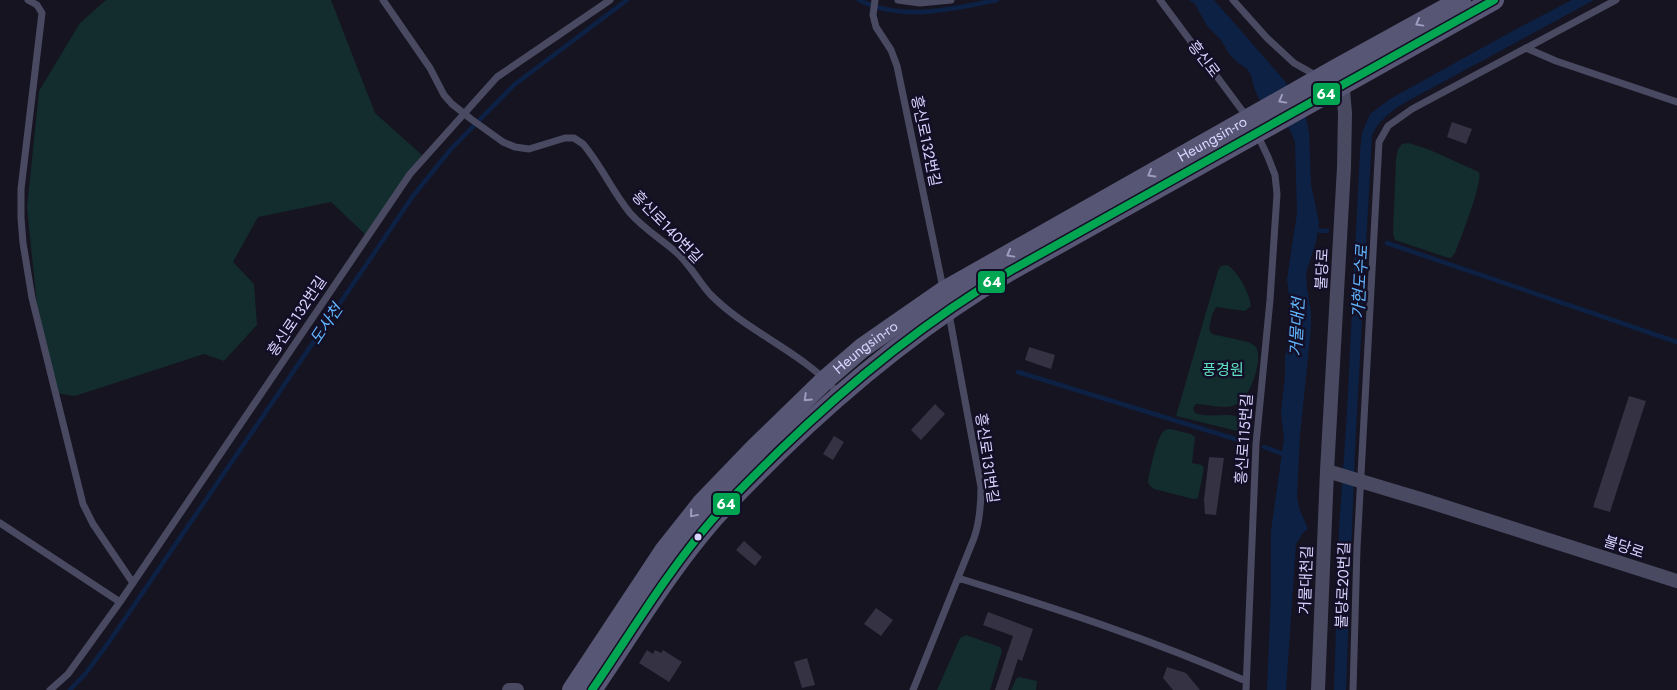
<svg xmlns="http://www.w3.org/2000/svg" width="1677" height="690" font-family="Jost,'Noto Sans KR',sans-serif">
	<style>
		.green { fill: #132c2d }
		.water { fill: #0d2144 }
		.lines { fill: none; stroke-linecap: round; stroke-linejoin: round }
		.stream { stroke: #0d2144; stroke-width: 4.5 }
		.building { fill: #343243 }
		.service { stroke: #4a4962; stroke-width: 7 }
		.minor { stroke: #4a4962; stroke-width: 14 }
		.secondary { stroke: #575674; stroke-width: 20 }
		.bus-1-casing { stroke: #130f26; stroke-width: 11 }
		.bus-1 { stroke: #00a651; stroke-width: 8 }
		.oneway { stroke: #9e9bc0 }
		.bus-dot { fill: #d9d4ff; stroke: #130f26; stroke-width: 2 }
		.labels { text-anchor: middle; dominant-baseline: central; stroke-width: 5; stroke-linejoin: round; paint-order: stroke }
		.street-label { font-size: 15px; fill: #d9d4ff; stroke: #130f26 }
		.park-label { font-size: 15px; fill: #5fe0c0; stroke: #130f26 }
		.water-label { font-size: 16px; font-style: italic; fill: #62b6ff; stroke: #130f26 }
		.line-badge { stroke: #130f26; stroke-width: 2 }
		.badge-label { font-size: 14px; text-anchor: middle; font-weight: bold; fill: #fff }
	</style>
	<rect width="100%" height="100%" fill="#161421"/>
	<path class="green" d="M106 0H331L375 113 422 155 369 238 331 202 258 217 233 262 254 284 257 325 224 361 204 354 75 396 55 393 37 306 27 207 39 91 80 23Z
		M1409 143 1430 150 1479 172C1483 183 1460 240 1455 253L1451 258 1446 257 1395 240 1393 234 1396 159 1398 149 1402 144Z
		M1227 265C1238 271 1250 294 1251 306L1245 311 1216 307 1212 315 1209 329 1212 334 1248 342C1251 343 1255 345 1257 349 1262 363 1250 399 1235 405 1224 410 1208 404 1196 404L1193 408 1195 413C1214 420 1232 408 1251 424V429L1248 432H1241L1176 416 1218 271 1221 266Z
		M1170 429 1191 434 1195 437 1192 463 1202 465 1204 468 1198 498 1193 499 1154 489 1150 486 1148 482C1149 473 1157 437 1163 432 1166 429 1167 429 1170 429Z
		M966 635 1000 647 1002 651 990 690H937L960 638Z
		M1019 677 1037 681 1036 690H1011L1016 679Z"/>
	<path class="water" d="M1189 0H1214L1284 80 1306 118 1309 133 1311 184 1319 223 1316 242 1306 273 1307 288 1311 312V328L1300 435 1297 497 1299 508 1308 529 1303 533 1296 544 1286 690H1267L1271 595V531L1284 439 1281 413 1285 376V357L1290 335V304L1287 279 1297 213 1295 142 1290 130 1275 112 1259 99 1254 88 1251 75 1246 68 1237 62 1230 55 1221 40 1207 26 1195 4Z
		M1572 0H1594L1406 102C1391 111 1380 119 1372 135L1355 449 1346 690H1334L1339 530 1347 412 1360 151 1362 133 1370 114 1390 99 1520 27Z"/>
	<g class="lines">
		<path class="stream" d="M859 0C902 22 952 9 997 0
			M1314 230 1327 231
			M1387 243 1677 342
			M1018 372 1248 443
			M1264 447 1286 455
			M70 690 86 673 109 642 413 196 451 149 514 85 627 0"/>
	</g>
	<path class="building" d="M1452 122 1472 129 1466 144 1447 137Z
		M1029 347 1055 355 1051 369 1025 360Z
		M1629 396 1646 401 1610 512 1593 507Z
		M935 404 945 414 921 440 911 430Z
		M834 436 844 442 833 460 823 454Z
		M1209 457 1224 458 1216 515 1205 514 1204 500Z
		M744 541 762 557 755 566 736 550Z
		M876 608 893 620 881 636 864 624Z
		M988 612 1033 629 1022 661 1018 659 1008 690H995L1013 636 983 625Z
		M647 650 653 654 655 650 661 653 663 650 682 662 669 682 639 663Z
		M807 658 815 685 802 688 794 662Z
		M1167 667 1186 673 1200 690H1173L1163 678Z"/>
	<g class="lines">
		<path class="service" d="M28 0 37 5 42 13 21 189V218L23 243 32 298 83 504 93 524 133 583
			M383 0 430 68 444 95 452 104 471 119 503 142 515 147 529 149 565 138H574L583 144C601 165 612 191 630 213 644 229 661 239 676 252 690 264 698 281 710 294 748 333 802 351 839 394
			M875 0 873 15 876 27 891 50 897 66 943 288
			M898 0 920 3 951 0
			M1160 0 1247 117
			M1233 0 1267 38 1294 63 1317 76
			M1526 48 1556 61 1677 102
			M0 523 120 602
			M958 578C1055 608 1153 640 1246 681
			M50 690 68 674 120 602 410 174 497 77 610 0
			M913 690 974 538C980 521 981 506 981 487L949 314
			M1246 690 1256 444 1270 300 1277 194 1275 175 1268 157 1257 134
			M1353 690 1357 548 1379 142 1388 126 1412 109 1616 0"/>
		<path class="minor" d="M1327 471 1427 501 1677 581
			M509 690H517
			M1318 690 1327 471 1344 167 1345 113 1343 91 1340 79"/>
		<g class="secondary">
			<path id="s1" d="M572 690 664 551 702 503 754 449 826 379 862 348 944 291 1336 69 1461 0"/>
			<path d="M592 690C631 633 667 572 712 520 733 496 756 474 778 452 849 383 925 321 1010 271L1494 0"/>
		</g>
		<defs>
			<path id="bus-1" d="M592 690C631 633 667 572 712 520 733 496 756 474 778 452 849 383 925 321 1010 271L1494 0"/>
		</defs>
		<use href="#bus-1" class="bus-1-casing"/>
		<use href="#bus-1" class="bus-1"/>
	</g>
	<defs><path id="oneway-chevron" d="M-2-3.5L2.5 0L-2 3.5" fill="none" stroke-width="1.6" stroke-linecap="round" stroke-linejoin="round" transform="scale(1.25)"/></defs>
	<g class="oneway">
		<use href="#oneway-chevron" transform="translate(1419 23) rotate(151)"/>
		<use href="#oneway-chevron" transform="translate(1282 100) rotate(151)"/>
		<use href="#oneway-chevron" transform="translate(1151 174) rotate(150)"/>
		<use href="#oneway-chevron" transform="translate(1010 254) rotate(151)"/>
		<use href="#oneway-chevron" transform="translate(807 398) rotate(136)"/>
		<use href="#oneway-chevron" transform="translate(693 514) rotate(130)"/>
	</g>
	<circle class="bus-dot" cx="698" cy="537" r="4.5"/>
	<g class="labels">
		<g class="street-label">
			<text transform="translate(1204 59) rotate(53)">흥신로</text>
			<text stroke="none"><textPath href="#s1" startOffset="859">Heungsin-ro</textPath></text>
			<text transform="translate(926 141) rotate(78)">흥신로132번길</text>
			<text transform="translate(667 227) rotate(46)">흥신로140번길</text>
			<text transform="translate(1322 269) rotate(-87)">불당로</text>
			<text transform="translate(297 316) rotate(-56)">흥신로132번길</text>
			<text stroke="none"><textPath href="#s1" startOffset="454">Heungsin-ro</textPath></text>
			<text transform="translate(1244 439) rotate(-86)">흥신로115번길</text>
			<text transform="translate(987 458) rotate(82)">흥신로131번길</text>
			<text transform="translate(1624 547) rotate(18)">불당로</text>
			<text transform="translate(1306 580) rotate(-88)">거물대천길</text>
			<text transform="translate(1343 585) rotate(-88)">불당로20번길</text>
		</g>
		<g class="park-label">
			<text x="1223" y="370">풍경원</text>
		</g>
		<g class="water-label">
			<text transform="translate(1360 282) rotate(-87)">가현도수로</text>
			<text transform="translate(326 324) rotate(-56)">도사천</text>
			<text transform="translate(1297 327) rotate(-87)">거물대천</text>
		</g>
	</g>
	<g class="line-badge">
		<rect x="1312" y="82" width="29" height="24" rx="5" fill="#00a651"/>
		<rect x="977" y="270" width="29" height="24" rx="5" fill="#00a651"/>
		<rect x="712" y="492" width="29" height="24" rx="5" fill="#00a651"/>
	</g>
	<g class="badge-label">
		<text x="1326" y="99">64</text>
		<text x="992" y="287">64</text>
		<text x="726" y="509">64</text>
	</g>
</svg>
